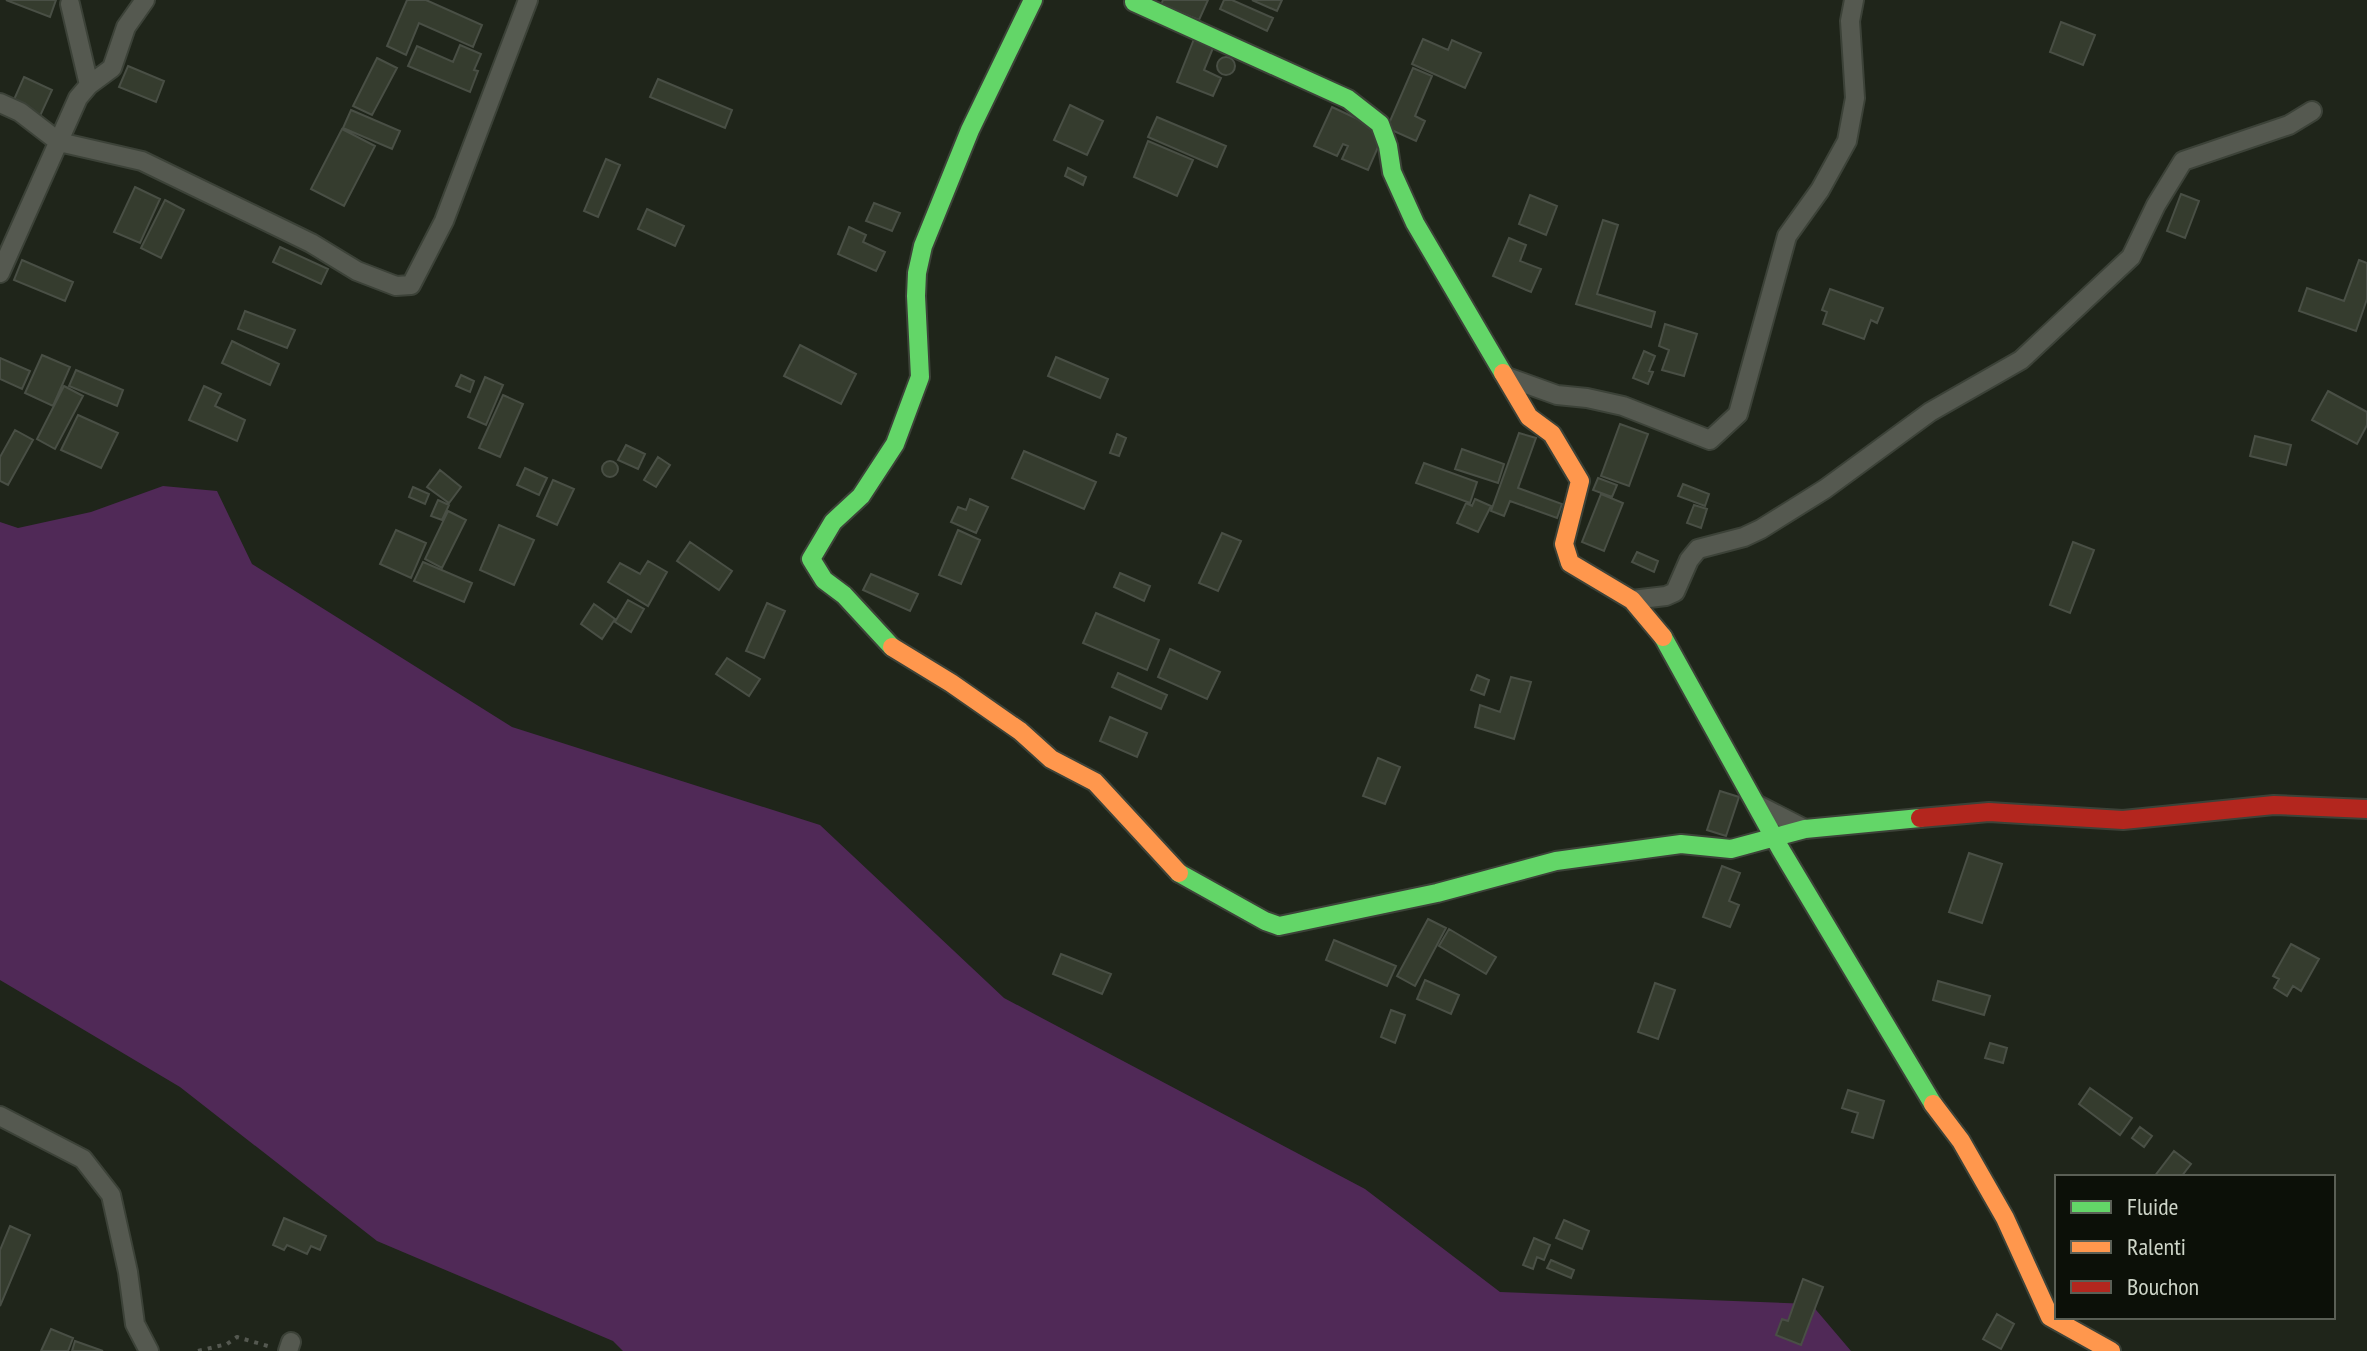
<svg xmlns="http://www.w3.org/2000/svg" width="2367" height="1351" font-family="'PT Sans Narrow',sans-serif">
	<style>
		.green { fill: #502957 }
		.building { fill: #353c2e; stroke: #494f45; stroke-width: 2 }
		.lines { fill: none; stroke-linecap: round; stroke-linejoin: round }
		.street-casing { stroke: #3c4238; stroke-width: 22 }
		.fast-casing { stroke: #3c4238; stroke-width: 22 }
		.slow-casing { stroke: #3c4238; stroke-width: 22 }
		.jam-casing { stroke: #3c4238; stroke-width: 22 }
		.path { stroke: #545850; stroke-width: 4; stroke-dasharray: 4 6; stroke-linecap: butt }
		.street { stroke: #555950; stroke-width: 18 }
		.fast { stroke: #63d668; stroke-width: 18 }
		.slow { stroke: #ff974d; stroke-width: 18 }
		.jam { stroke: #b3261e; stroke-width: 18 }
	</style>
	<rect width="100%" height="100%" fill="#1f251a"/>
	<path class="green" d="M163 486 217 491 252 564 512 727 820 825 1004 998 1365 1189 1500 1292 1811 1304 1851 1351H623L613 1341 377 1241 180 1087 0 980V522L18 528 91 512Z"/>
	<path class="building" d="M6 0H56L50 17Z
		M407 0H426L482 25 473 47 419 23 406 55 387 46Z
		M1163 0H1208L1199 20 1161 5Z
		M1224 0H1232L1273 18 1267 31 1220 9Z
		M1252 0H1282L1277 11Z
		M2061 22 2095 35 2083 65 2050 52Z
		M1194 39 1213 48 1204 70 1221 78 1213 96 1177 82Z
		M1423 39 1448 50 1452 40 1481 53 1465 88 1412 64Z
		M460 45 481 54 474 70 478 71 470 92 408 66 417 46 453 62Z
		M1217 66a9 9 0 1 1 18 0a9 9 0 1 1-18 0Z
		M377 58 397 68 372 115 353 106Z
		M128 66 164 81 156 102 119 87Z
		M1413 68 1432 76 1415 116 1425 121 1416 141 1387 128Z
		M24 77 52 90 40 116 12 104Z
		M658 79 732 110 725 128 650 97Z
		M1070 105 1103 121 1087 155 1054 140Z
		M1332 107 1377 128 1382 138 1368 170 1342 159 1348 146 1343 144 1337 156 1314 146Z
		M351 110 400 131 392 149 343 128Z
		M1157 117 1226 146 1217 167 1148 137Z
		M342 129 375 146 344 206 311 189Z
		M1148 141 1193 160 1177 196 1134 177Z
		M606 159 620 165 598 217 584 211Z
		M1068 168 1086 177 1083 185 1065 176Z
		M135 187 160 199 140 243 114 232Z
		M2181 194 2199 201 2185 238 2167 231Z
		M1530 195 1557 206 1546 235 1519 224Z
		M165 200 184 210 161 258 141 248Z
		M874 203 900 213 892 231 866 221Z
		M647 209 684 226 675 246 638 229Z
		M1603 220 1618 225 1597 294 1655 312 1651 327 1576 304Z
		M849 227 866 235 863 242 885 252 876 271 838 254Z
		M1509 238 1526 245 1520 261 1541 269 1531 292 1493 276Z
		M280 247 328 269 321 284 273 262Z
		M22 260 73 282 65 301 14 280Z
		M2359 260 2367 263V299L2356 331 2299 311 2307 288 2344 301Z
		M1830 289 1883 308 1877 323 1871 320 1864 339 1823 324 1827 312 1822 310Z
		M245 311 295 330 287 348 238 329Z
		M1665 324 1697 334 1684 376 1662 370 1669 350 1659 346Z
		M232 341 279 364 270 385 222 363Z
		M800 345 856 374 841 404 784 376Z
		M1644 351 1655 356 1649 371 1653 372 1648 384 1633 378Z
		M42 355 70 367 53 406 25 393Z
		M1056 357 1108 379 1100 398 1048 376Z
		M0 358 30 371 22 389 0 379Z
		M76 370 123 390 117 406 69 386Z
		M461 375 474 381 470 392 456 386Z
		M485 377 503 385 486 425 468 417Z
		M64 386 83 396 55 449 37 439Z
		M204 386 221 394 215 406 245 420 237 441 189 420Z
		M2328 391 2367 412V425L2357 444 2312 420Z
		M503 395 523 404 500 457 479 448Z
		M78 415 118 433 101 468 61 450Z
		M1620 424 1648 434 1629 486 1601 476Z
		M15 430 33 440 8 485 0 481V457Z
		M1519 433 1536 438 1518 488 1562 504 1557 518 1510 501 1504 516 1491 511Z
		M1117 434 1126 438 1119 456 1110 453Z
		M2255 436 2291 445 2286 465 2250 456Z
		M626 445 645 454 638 469 618 460Z
		M1462 449 1504 464 1498 483 1455 469Z
		M1024 451 1096 482 1084 509 1012 478Z
		M658 457 670 465 656 487 644 480Z
		M602 469a8 8 0 1 1 16 0a8 8 0 1 1-16 0Z
		M1424 463 1477 482 1470 503 1416 483Z
		M525 468 547 478 539 495 517 485Z
		M440 470 461 487 449 503 427 487Z
		M1598 478 1617 485 1612 497 1593 490Z
		M553 480 574 489 557 525 537 516Z
		M1683 484 1709 494 1705 506 1678 496Z
		M413 487 429 494 425 504 409 497Z
		M1601 494 1623 503 1604 551 1582 542Z
		M970 499 988 507 976 533 951 522 958 507 966 510Z
		M1475 499 1491 506 1478 532 1457 523 1466 503 1472 506Z
		M438 500 449 505 442 520 431 516Z
		M1694 505 1707 509 1701 528 1687 523Z
		M448 511 466 520 442 568 425 559Z
		M499 525 534 540 514 585 480 570Z
		M396 530 426 543 411 578 380 564Z
		M958 530 980 540 961 584 939 575Z
		M1222 533 1241 541 1218 591 1199 583Z
		M690 542 732 571 719 590 677 561Z
		M2073 542 2094 550 2070 613 2050 605Z
		M1637 552 1658 561 1654 572 1632 562Z
		M648 561 667 572 648 606 608 582 620 563 640 574Z
		M423 562 472 583 464 602 414 581Z
		M1120 573 1150 586 1144 601 1114 587Z
		M871 574 918 594 910 611 863 590Z
		M628 600 644 609 631 632 615 622Z
		M767 603 785 611 764 658 746 651Z
		M594 604 615 619 602 639 581 624Z
		M1096 613 1159 640 1147 670 1083 643Z
		M1170 649 1220 672 1207 699 1158 677Z
		M727 658 760 679 749 696 716 674Z
		M1118 673 1167 695 1161 709 1112 687Z
		M1477 675 1489 680 1484 695 1471 690Z
		M1511 677 1531 682 1514 739 1475 727 1480 705 1500 712Z
		M1110 717 1147 733 1137 757 1100 741Z
		M1378 758 1400 767 1385 804 1363 796Z
		M1720 791 1739 797 1726 836 1707 830Z
		M1969 853 2002 864 1982 923 1949 912Z
		M1722 866 1740 873 1729 901 1739 905 1730 927 1703 917Z
		M1428 919 1446 928 1415 986 1397 976Z
		M1449 929 1496 957 1486 974 1439 946Z
		M1334 940 1396 966 1387 986 1326 960Z
		M2291 944 2319 959 2301 991 2293 986 2287 996 2274 988 2279 979 2273 976Z
		M1061 954 1111 974 1102 994 1053 974Z
		M1425 980 1459 995 1451 1014 1417 999Z
		M1938 981 1990 996 1984 1015 1933 1000Z
		M1655 983 1675 990 1658 1039 1638 1032Z
		M1391 1010 1405 1015 1395 1043 1381 1037Z
		M1990 1043 2007 1048 2003 1063 1985 1058Z
		M2090 1088 2132 1118 2120 1135 2079 1104Z
		M1848 1090 1884 1101 1873 1138 1852 1132 1858 1113 1842 1108Z
		M2140 1127 2152 1136 2144 1147 2132 1138Z
		M2174 1151 2191 1164 2181 1177H2154Z
		M284 1218 326 1236 320 1250 311 1246 307 1254 287 1245 284 1250 273 1245Z
		M1564 1220 1589 1231 1582 1249 1556 1238Z
		M10 1226 30 1235 0 1306V1250Z
		M1534 1238 1550 1245 1544 1260 1537 1257 1533 1269 1523 1265Z
		M1551 1260 1574 1270 1571 1278 1547 1268Z
		M1803 1279 1823 1287 1801 1345 1776 1335 1782 1319 1788 1321Z
		M1997 1314 2014 1324 2001 1349 1983 1339Z
		M51 1329 73 1338 68 1351H41Z
		M75 1341 103 1351H72Z"/>
	<g class="lines">
		<defs>
			<path id="street" d="M70 4 89 85
				M0 103 20 112 59 142 142 161 311 243 357 271 396 286 411 285 444 221 528 0
				M0 273 78 98 89 85 112 68 126 27 145 0
				M1507 377 1557 395 1587 398 1623 406 1710 440 1738 414 1787 236 1820 190 1847 141 1855 98 1850 21 1854 0
				M1632 600 1666 596 1675 592 1689 560 1698 549 1744 537 1761 529 1825 489 1930 412 2021 360 2131 257 2156 205 2183 161 2289 125 2312 111
				M1756 804 1805 829
				M0 1116 83 1159 111 1195 128 1272 135 1324 149 1351
				M288 1351 291 1342"/>
			<path id="fast" d="M1136 0 1134 2 1348 99 1380 124 1388 146 1392 172 1415 223 1503 373
				M1663 637 1781 850 1933 1104
				M892 647 844 595 824 580 811 559 833 522 861 496 895 444 920 377 916 296 917 273 923 246 970 130 1033 0
				M1179 873 1265 921 1279 926 1437 893 1556 861 1681 844 1731 849 1805 829 1920 818"/>
			<path id="slow" d="M1503 373 1529 417 1552 434 1580 481 1564 544 1570 563 1632 600 1663 637
				M892 647 951 683 1020 731 1051 759 1095 782 1179 873
				M1933 1104 1961 1141 2005 1218 2050 1317 2111 1351"/>
			<path id="jam" d="M1920 818 1989 812 2123 820 2274 805 2367 809"/>
		</defs>
		<use href="#street" class="street-casing"/>
		<use href="#fast" class="fast-casing"/>
		<use href="#slow" class="slow-casing"/>
		<use href="#jam" class="jam-casing"/>
		<path class="path" d="M198 1351 227 1344 237 1337 271 1347"/>
		<use href="#street" class="street"/>
		<use href="#fast" class="fast"/>
		<use href="#slow" class="slow"/>
		<use href="#jam" class="jam"/>
	</g>
	<rect x="2055" y="1175" width="280" height="144" fill="#0c1008" stroke="#5a5f55" stroke-width="2"/>
	<rect x="2071" y="1201" width="40" height="12" fill="#63d668" stroke="#5a5f55" stroke-width="2"/>
	<text x="2127" y="1215" font-size="24" fill="#ced5c8">Fluide</text>
	<rect x="2071" y="1241" width="40" height="12" fill="#ff974d" stroke="#5a5f55" stroke-width="2"/>
	<text x="2127" y="1255" font-size="24" fill="#ced5c8">Ralenti</text>
	<rect x="2071" y="1281" width="40" height="12" fill="#b3261e" stroke="#5a5f55" stroke-width="2"/>
	<text x="2127" y="1295" font-size="24" fill="#ced5c8">Bouchon</text>
</svg>
